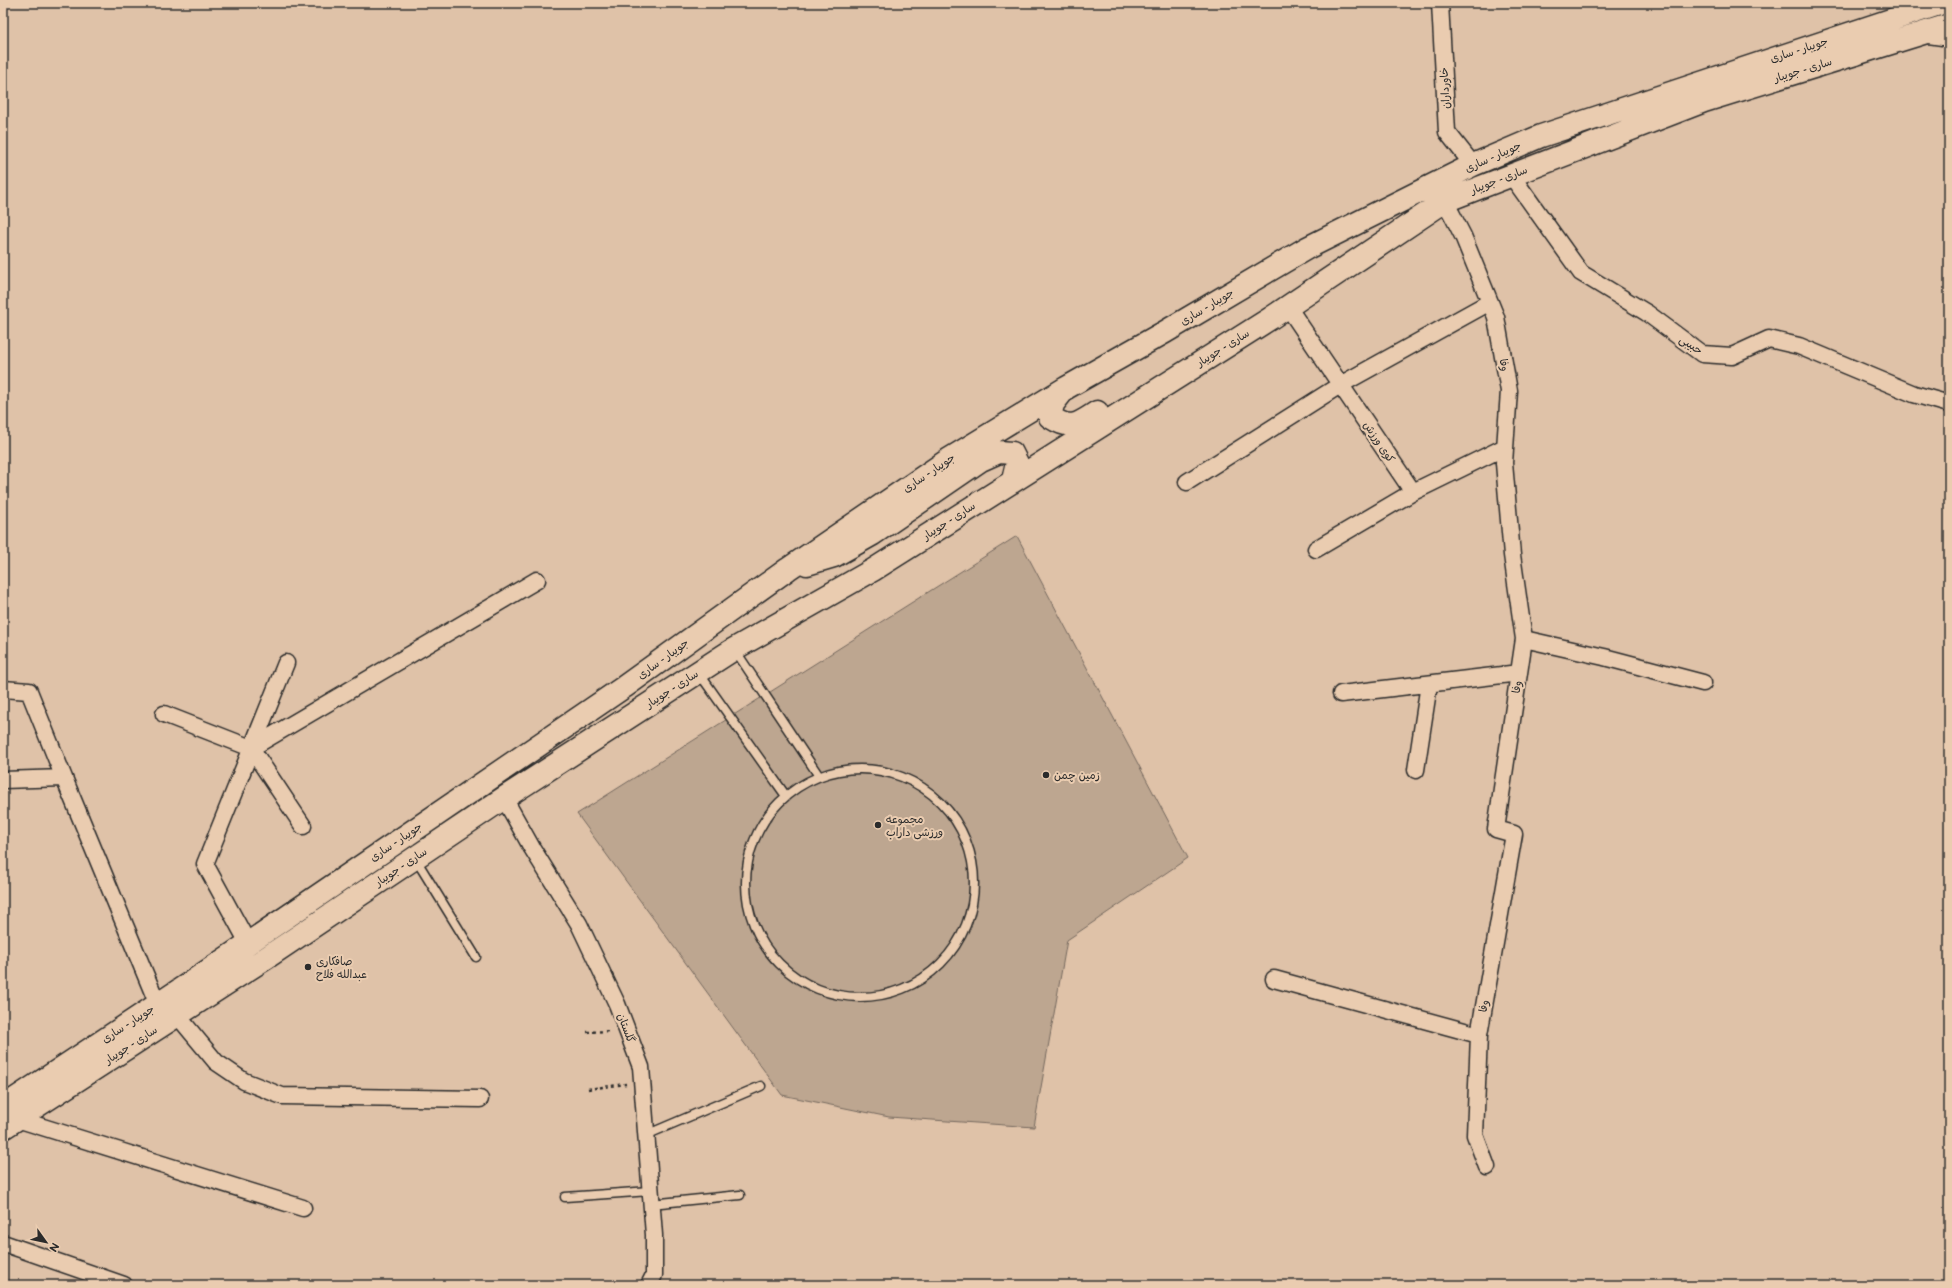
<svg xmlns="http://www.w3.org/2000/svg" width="1952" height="1288" font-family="'Balsamiq Sans','Playpen Sans Arabic',sans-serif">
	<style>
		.green { fill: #bda690; stroke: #74685e }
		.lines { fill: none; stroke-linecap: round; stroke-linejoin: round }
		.service-casing { stroke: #2b2b2b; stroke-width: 11 }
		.minor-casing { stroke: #2b2b2b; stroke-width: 19 }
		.trunk-casing { stroke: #2b2b2b; stroke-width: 25 }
		.path { stroke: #2b2b2b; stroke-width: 2.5; stroke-dasharray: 3 3; stroke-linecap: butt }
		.service { stroke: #eaccb0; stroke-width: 8 }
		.minor { stroke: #eaccb0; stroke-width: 16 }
		.trunk { stroke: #eaccb0; stroke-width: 22 }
		.poi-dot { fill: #2b2b2b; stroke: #eaccb0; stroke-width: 1.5 }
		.labels { text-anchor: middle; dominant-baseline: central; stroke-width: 4; stroke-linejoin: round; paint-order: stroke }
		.street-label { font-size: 11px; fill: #2b2b2b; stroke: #eaccb0 }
		.poi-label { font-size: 11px; fill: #2b2b2b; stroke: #eaccb0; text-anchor: start }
	</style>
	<rect width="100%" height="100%" fill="#dfc2a8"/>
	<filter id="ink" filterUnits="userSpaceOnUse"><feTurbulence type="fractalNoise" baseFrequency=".025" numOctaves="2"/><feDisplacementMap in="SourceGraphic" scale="8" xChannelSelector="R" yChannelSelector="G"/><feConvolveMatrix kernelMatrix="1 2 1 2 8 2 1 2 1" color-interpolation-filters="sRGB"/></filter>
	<g filter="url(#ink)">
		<path class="green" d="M1017 536 1188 858 1067 940 1034 1127 889 1117 782 1095 577 814Z"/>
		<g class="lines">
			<defs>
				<path id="service" d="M1928 39 1949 42
					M735 650 819 776
					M699 673 786 796
					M746 883a114 114 0 1 1 228 0a114 114 0 1 1-228 0Z
					M415 858 476 957
					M646 1135 761 1086
					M565 1197 650 1191
					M651 1204 740 1195"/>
				<path id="minor" d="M1440 3 1447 132 1473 165
					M1511 175 1581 273 1647 313 1702 354 1732 356 1769 339 1799 346 1914 394 1949 404
					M1445 201 1463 236 1496 317 1509 391 1504 463 1512 555 1524 639 1496 829 1514 834 1479 1035 1475 1135 1487 1167
					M1288 307 1413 492 1505 447
					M1187 482 1340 385 1490 302
					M1316 549 1413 492
					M1524 639 1604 657 1703 683
					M3 689 29 691 64 778
					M1341 694 1519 673
					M164 714 251 748 303 826
					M251 748 537 580
					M1416 770 1429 684
					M3 780 64 778 158 1005
					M504 798 532 848 579 924 617 1004 641 1067 654 1235V1275L649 1285
					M248 943 205 864 286 663
					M1274 979 1479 1035
					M177 1015 216 1062 244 1081 282 1096 480 1099
					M17 1119 303 1208
					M3 1243 124 1285"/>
				<path id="trunk" d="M1064 390 1053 404 1050 417C1072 431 1078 424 1097 412
					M807 564 834 556 873 534 981 460 999 452 1012 453 1017 463 1013 480
					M3 1107 187 985 624 687 788 569 948 460 1066 388 1165 332 1307 248 1473 165 1541 136 1942 3
					M3 1128 266 958 504 798 734 649 873 570 1271 318 1445 201 1704 101 1949 25"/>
			</defs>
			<use href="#service" class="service-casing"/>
			<use href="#minor" class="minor-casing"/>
			<use href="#trunk" class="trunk-casing"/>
			<path class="path" d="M587 1032 611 1031
				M588 1089 626 1084"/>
			<use href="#service" class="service"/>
			<use href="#minor" class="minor"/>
			<use href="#trunk" class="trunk"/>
		</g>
	</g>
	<g class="poi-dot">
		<circle cx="1046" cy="775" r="4"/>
		<circle cx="878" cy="825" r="4"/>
		<circle cx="308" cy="967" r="4"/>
	</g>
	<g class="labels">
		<g class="street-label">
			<text transform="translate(1799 50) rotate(-18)">جویبار - ساری</text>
			<text transform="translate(1803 70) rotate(-17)">ساری - جویبار</text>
			<text transform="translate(1445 88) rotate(-93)">خاورداران</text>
			<text transform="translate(1493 157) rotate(-24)">جویبار - ساری</text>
			<text transform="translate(1499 180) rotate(-21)">ساری - جویبار</text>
			<text transform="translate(1207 307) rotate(-31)">جویبار - ساری</text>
			<text transform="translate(1691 345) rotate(33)">حبیبی</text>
			<text transform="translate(1223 348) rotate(-32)">ساری - جویبار</text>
			<text transform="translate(1504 365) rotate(80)">وفا</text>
			<text transform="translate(1379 442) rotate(56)">کوی ورزش</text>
			<text transform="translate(929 473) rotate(-34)">جویبار - ساری</text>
			<text transform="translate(949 521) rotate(-33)">ساری - جویبار</text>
			<text transform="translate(663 659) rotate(-36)">جویبار - ساری</text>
			<text transform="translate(1517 687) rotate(-82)">وفا</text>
			<text transform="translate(672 689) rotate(-33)">ساری - جویبار</text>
			<text transform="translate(396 842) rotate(-34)">جویبار - ساری</text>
			<text transform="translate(401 867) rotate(-34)">ساری - جویبار</text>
			<text transform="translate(1484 1006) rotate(-80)">وفا</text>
			<text transform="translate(128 1024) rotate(-33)">جویبار - ساری</text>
			<text transform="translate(626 1028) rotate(69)">گلستان</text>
			<text transform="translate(131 1045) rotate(-33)">ساری - جویبار</text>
		</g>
		<g class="poi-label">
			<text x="1054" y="775">زمین چمن</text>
			<text x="886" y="819">مجموعه<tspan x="886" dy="13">ورزشی داراب</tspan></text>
			<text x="316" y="961">صافکاری<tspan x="316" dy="13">عبدالله فلاح</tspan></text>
		</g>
	</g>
	<rect width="1952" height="1288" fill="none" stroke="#eaccb0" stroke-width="16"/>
	<rect x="8" y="8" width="1936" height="1272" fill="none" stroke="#2b2b2b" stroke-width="1.5" filter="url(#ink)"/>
	<g transform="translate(46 1242) rotate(123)" stroke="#eaccb0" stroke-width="3" paint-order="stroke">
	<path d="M0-3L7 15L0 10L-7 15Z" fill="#2b2b2b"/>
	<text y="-6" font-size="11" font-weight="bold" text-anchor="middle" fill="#2b2b2b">N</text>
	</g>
</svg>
